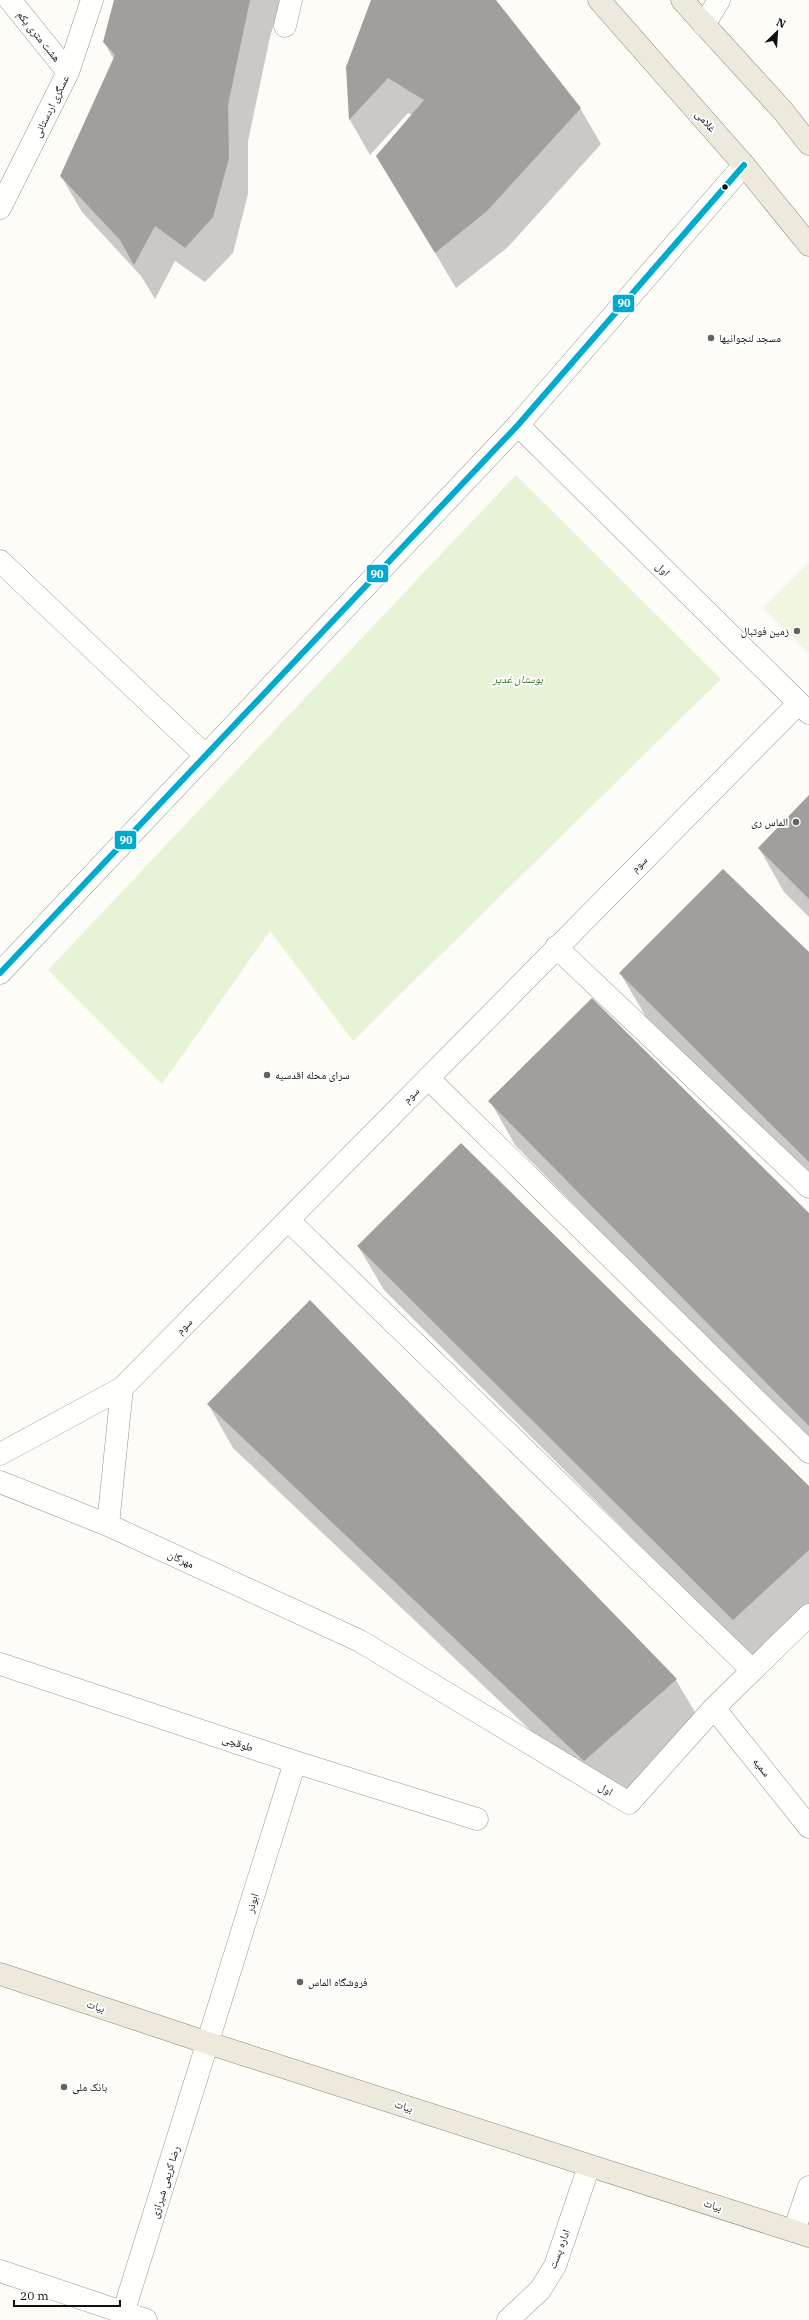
<svg xmlns="http://www.w3.org/2000/svg" width="809" height="2320" font-family="'IBM Plex Serif','Noto Naskh Arabic',serif">
	<style>
		.green { fill: #e7f3d7 }
		.pitch { fill: #f0f6e1 }
		.shadow { fill: #0003 }
		.building { fill: #a19f9c }
		.lines { fill: none; stroke-linecap: round; stroke-linejoin: round }
		.minor-casing { stroke: #979795; stroke-width: 23 }
		.major-casing { stroke: #858482; stroke-width: 23 }
		.minor { stroke: #fffffe; stroke-width: 22 }
		.major { stroke: #ede9dc; stroke-width: 22 }
		.bus-1-casing { stroke: #fff; stroke-width: 9 }
		.bus-1 { stroke: #00a9ce; stroke-width: 6 }
		.bus-dot { fill: #111; stroke: #fff; stroke-width: 1.5 }
		.poi-dot { fill: #646362; stroke: #fff; stroke-width: 1.5 }
		.labels { text-anchor: middle; dominant-baseline: central; stroke-width: 4; stroke-linejoin: round; paint-order: stroke }
		.street-label { font-size: 11px; fill: #111; stroke: #fff }
		.poi-label { font-size: 11px; fill: #111; stroke: #fff; text-anchor: start }
		.park-label { font-size: 11px; font-style: italic; fill: #2f6b1f; stroke: #fff }
		.line-badge { stroke: #fff; stroke-width: 1.5 }
		.badge-label { font-size: 11px; text-anchor: middle; font-weight: bold; fill: #fff }
	</style>
	<rect width="100%" height="100%" fill="#fdfcf7"/>
	<path class="green" d="M516 475 721 679 353 1041 270 931 162 1084 48 970Z"/>
	<path class="pitch" d="M809 562V654L763 608Z"/>
	<path class="shadow" d="M115 0H281L270 37 248 141V194L233 253 205 282 175 261 155 299 141 276 82 212 61 176 114 60 104 42Z
		M372 0H495L580 108 601 144 508 247 456 288 377 156 412 115 408 113 370 155 350 120 347 67Z
		M809 797V917L784 892 759 848Z
		M809 953V1179L646 1017 620 973Z
		M490 1101 809 1214V1444L515 1145Z
		M358 1246 809 1487V1617L759 1664 384 1290Z
		M310 1301 676 1680 702 1724 609 1805 233 1448 208 1404Z"/>
	<path class="building" d="M114 0H250L228 105 229 158 213 217 185 248 155 226 134 265 120 240 60 176 115 55 103 42Z
		M371 0H496L581 108 487 211 435 253 376 156 424 100 388 78 349 120 346 67Z
		M809 795V899L758 848Z
		M723 869 809 952V1162L619 973Z
		M592 998 809 1213V1426L488 1101Z
		M461 1143 809 1486V1550L733 1620 357 1246Z
		M310 1300 677 1679 584 1761 207 1404Z"/>
	<g class="lines">
		<defs>
			<path id="minor" d="M10 0 68 72
				M704 25 719 0
				M285 26 291 0
				M0 208 68 72 92 0
				M518 425 809 713
				M0 561 205 755
				M556 947 809 1187
				M0 973 518 425 744 165
				M428 1078 809 1452
				M288 1220 752 1670
				M0 1454 122 1388 799 703
				M0 1482 108 1525 360 1641 629 1803 714 1708 809 1615
				M108 1525 122 1388
				M0 1664 295 1762 477 1819
				M714 1708 809 1827
				M794 2231 809 2187
				M0 2271 146 2320
				M121 2320 295 1762
				M508 2320 540 2290 555 2266 589 2166"/>
			<path id="major" d="M599 0 744 165 809 245
				M682 0 783 111 809 144
				M0 1974 208 2043 809 2236"/>
		</defs>
		<use href="#minor" class="minor-casing"/>
		<use href="#major" class="major-casing"/>
		<use href="#minor" class="minor"/>
		<use href="#major" class="major"/>
		<defs>
			<path id="bus-1" d="M0 973 518 425 744 165"/>
		</defs>
		<use href="#bus-1" class="bus-1-casing"/>
		<use href="#bus-1" class="bus-1"/>
	</g>
	<circle class="bus-dot" cx="725" cy="187" r="3.5"/>
	<g class="poi-dot">
		<circle cx="711" cy="338" r="4"/>
		<circle cx="797" cy="631" r="4"/>
		<circle cx="796" cy="822" r="4"/>
		<circle cx="267" cy="1075" r="4"/>
		<circle cx="300" cy="1982" r="4"/>
		<circle cx="64" cy="2087" r="4"/>
	</g>
	<g class="labels">
		<g class="street-label">
			<text transform="translate(39 36) rotate(51)">هشت متری یکم</text>
			<text transform="translate(51 106) rotate(-64)">عسگری اردستانی</text>
			<text transform="translate(706 121) rotate(49)">غلامی</text>
			<text transform="translate(663 569) rotate(45)">اول</text>
			<text transform="translate(639 864) rotate(-45)">سوم</text>
			<text transform="translate(411 1095) rotate(-45)">سوم</text>
			<text transform="translate(184 1326) rotate(-45)">سوم</text>
			<text transform="translate(181 1559) rotate(25)">مهرگان</text>
			<text transform="translate(238 1743) rotate(18)">طوقچی</text>
			<text transform="translate(762 1767) rotate(51)">سمیه</text>
			<text transform="translate(606 1789) rotate(31)">اول</text>
			<text transform="translate(252 1903) rotate(-73)">ابوذر</text>
			<text transform="translate(96 2006) rotate(18)">بیات</text>
			<text transform="translate(404 2106) rotate(18)">بیات</text>
			<text transform="translate(165 2182) rotate(-73)">رضا کریمی شیرازی</text>
			<text transform="translate(713 2205) rotate(18)">بیات</text>
			<text transform="translate(559 2249) rotate(-69)">اداره پست</text>
		</g>
		<g class="poi-label">
			<text x="719" y="338">مسجد لنجوانیها</text>
			<text x="789" y="631" text-anchor="end">زمین فوتبال</text>
			<text x="788" y="822" text-anchor="end">الماس ری</text>
			<text x="275" y="1075">سرای محله اقدسیه</text>
			<text x="308" y="1982">فروشگاه الماس</text>
			<text x="72" y="2087">بانک ملی</text>
		</g>
		<g class="park-label">
			<text x="518" y="679">بوستان غدیر</text>
		</g>
	</g>
	<g class="line-badge">
		<rect x="612" y="294" width="23" height="19" rx="4" fill="#00a9ce"/>
		<rect x="366" y="564" width="23" height="19" rx="4" fill="#00a9ce"/>
		<rect x="114" y="830" width="23" height="20" rx="4" fill="#00a9ce"/>
	</g>
	<g class="badge-label">
		<text x="624" y="307">90</text>
		<text x="377" y="578">90</text>
		<text x="126" y="844">90</text>
	</g>
	<g transform="translate(777 32) rotate(25)" stroke="#ffffff" stroke-width="3" paint-order="stroke">
	<path d="M0-3L7 15L0 10L-7 15Z" fill="#111111"/>
	<text y="-6" font-size="11" font-weight="bold" text-anchor="middle" fill="#111111">N</text>
	</g>
	<path d="M14 2300v6h106v-6" fill="none" stroke="#111111" stroke-width="2"/>
	<text x="20" y="2300" font-size="12" fill="#111111" stroke="#ffffff" stroke-width="3" paint-order="stroke">20 m</text>
</svg>
